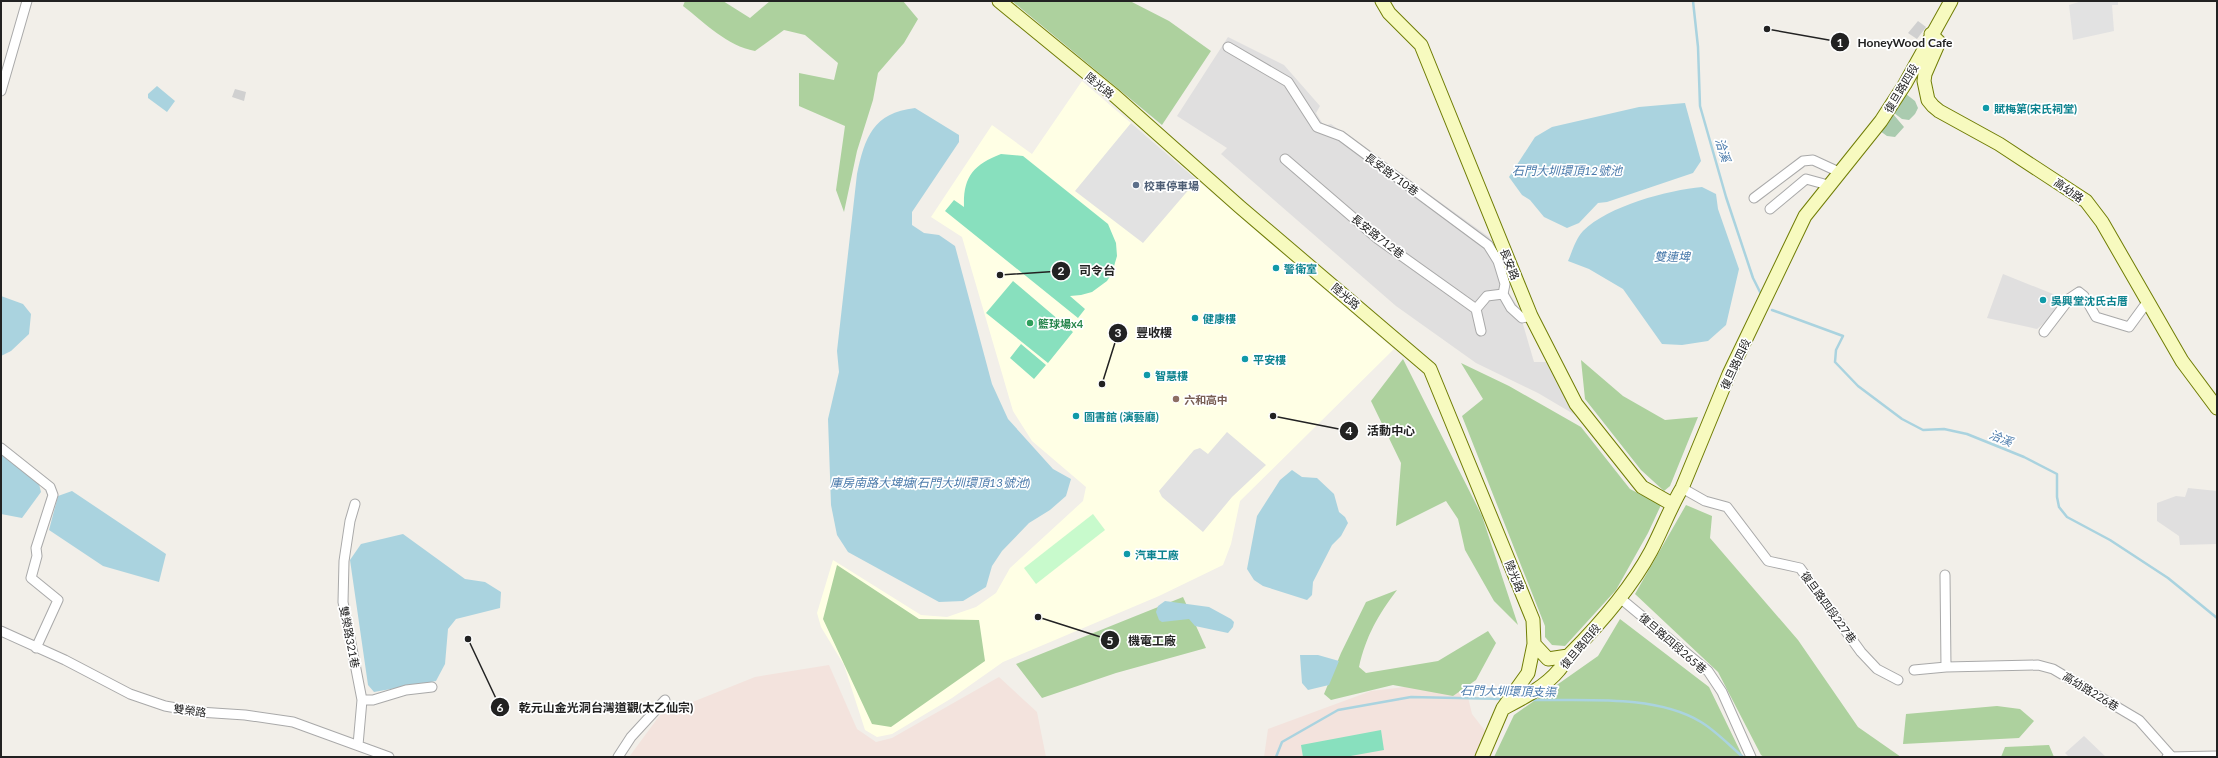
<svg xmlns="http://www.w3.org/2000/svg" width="2218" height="758" font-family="Lato,'Noto Sans TC',sans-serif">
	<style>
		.residential { fill: #e0dfdf }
		.education { fill: #ffffe5 }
		.religious { fill: #d0d0d0 }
		.military { fill: #f3e3dd }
		.forest { fill: #add19e }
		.cemetery { fill: #aacbaf }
		.park { fill: #c8facc }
		.pitch { fill: #88e0be }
		.parking { fill: #e2e2e2 }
		.water { fill: #aad3df }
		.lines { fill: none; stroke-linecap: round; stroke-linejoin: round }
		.stream { stroke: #aad3df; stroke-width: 2.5 }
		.street-casing { stroke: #a9a9a9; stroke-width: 11 }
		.secondary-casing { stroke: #707d05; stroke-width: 15 }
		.street { stroke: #fff; stroke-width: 9 }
		.secondary { stroke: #f7fabf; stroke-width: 13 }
		.culture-dot { fill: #0f9aa8; stroke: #fff; stroke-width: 1.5 }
		.service-dot { fill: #5c6f8a; stroke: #fff; stroke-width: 1.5 }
		.leisure-dot { fill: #2e9e5b; stroke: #fff; stroke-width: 1.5 }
		.education-dot { fill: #8d6e63; stroke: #fff; stroke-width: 1.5 }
		.labels { text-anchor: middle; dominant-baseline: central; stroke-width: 3.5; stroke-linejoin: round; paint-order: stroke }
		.street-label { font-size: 11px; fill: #222; stroke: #fff }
		.culture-label { font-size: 11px; font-weight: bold; fill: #0d838f; stroke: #fff; text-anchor: start }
		.service-label { font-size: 11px; font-weight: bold; fill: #4e5e75; stroke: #fff; text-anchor: start }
		.leisure-label { font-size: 11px; font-weight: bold; fill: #27864d; stroke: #fff; text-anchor: start }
		.education-label { font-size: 11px; font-weight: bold; fill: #785e54; stroke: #fff; text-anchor: start }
		.water-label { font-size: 12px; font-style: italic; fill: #4a7aab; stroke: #fff }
		.leader { fill: none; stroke: #222; stroke-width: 1.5 }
		.callout-dot { fill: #222; stroke: #fff; stroke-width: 1.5 }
		.mark-label { font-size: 12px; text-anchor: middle; font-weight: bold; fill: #fff }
		.callout-label { font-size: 12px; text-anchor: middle; font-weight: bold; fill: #222; stroke: #fff; stroke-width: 3.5; stroke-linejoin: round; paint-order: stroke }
	</style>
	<rect width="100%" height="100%" fill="#f2efe9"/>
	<path class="residential" d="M1228 37 1284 65 1320 106 1316 113 1324 126 1331 124 1489 237 1505 267 1509 293 1518 307 1534 362H1550L1582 419 1538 393 1476 363 1396 306 1221 154 1227 148 1177 116Z
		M2003 274 2063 298 2054 315 2037 329 1987 318Z
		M2188 488 2217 491V544L2180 545 2179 536 2157 521V503L2176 496 2185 497Z
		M2084 736 2106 757H2069L2065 753Z"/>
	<path class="education" d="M1082 81 1394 349 1240 501 1231 544 1223 565 1159 596 1003 662 952 698 892 734 877 737 865 730 844 665 821 627 817 613 833 560 921 615 947 617 976 607 996 593 1010 568 1083 501 1086 487 1032 441 1013 411 962 237 931 217 992 125 1032 154Z"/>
	<path class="religious" d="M1918 21 1926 27 1917 39 1908 33Z
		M235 89 246 92 244 101 232 97Z"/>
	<path class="military" d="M829 665 857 729 876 742 892 738 999 677 1037 712 1046 757H629L660 715 755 677Z
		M1405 687 1467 693 1472 714 1486 732 1474 757H1264L1268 729 1371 691Z"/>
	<path class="forest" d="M685 1H723L750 18 770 1H903L918 19 904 43 878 73 873 100 857 151 844 212 836 190 845 126 799 106V73L834 80 838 63 805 35 784 30 755 51C727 46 705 23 683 6Z
		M1012 1H1130L1169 21 1211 51 1162 125Z
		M1403 359 1482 516 1518 625 1494 601 1465 550 1458 519 1446 501 1396 526 1401 463 1371 401Z
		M1581 360 1623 396 1665 420 1698 417 1670 486 1664 491 1641 470 1585 399Z
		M1461 363 1509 386 1581 427 1630 489 1661 505 1648 533 1616 590 1565 646 1552 645 1545 637V626L1462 416 1483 399Z
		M1686 505 1712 516 1710 538 1798 640 1858 727 1901 757H1764L1761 755 1718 672 1635 594Z
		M837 565 919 619 979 620 985 661 891 727 872 724 823 619Z
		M1397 590C1378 615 1366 636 1359 667L1366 673 1438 661 1488 631 1496 643 1476 680 1453 696 1393 685 1331 700 1324 694 1341 653 1366 602Z
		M1183 597 1206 648 1116 673 1042 698 1016 664Z
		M1620 619 1709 687 1743 757H1494L1514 715 1598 656Z
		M1997 706 2020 709 2034 721 2019 738 1903 744 1906 714Z
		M2049 745 2054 757H2001L2005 747Z"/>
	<path class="cemetery" d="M1906 94 1915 101 1918 108 1915 114 1909 120 1902 119 1894 113Z
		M1893 114 1904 127 1895 137 1887 136 1880 131Z"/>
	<path class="park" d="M1093 514 1105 530 1036 584 1024 568Z"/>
	<path class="pitch" d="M1001 154 1023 156 1108 224 1116 243 1117 256 1112 273 1107 281 1092 292 1081 295 1070 296 1085 309 1078 318 945 211 954 200 964 207C963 177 973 165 1001 154Z
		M1013 281 1073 332 1048 363 986 313Z
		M1021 344 1046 365 1034 379 1010 358Z
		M1381 730 1384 750 1345 757H1303L1301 745Z"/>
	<path class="parking" d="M2082 1H2118V5H2112L2114 31 2073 40 2069 5Z
		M1131 123 1197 180 1143 243 1075 191Z
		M1227 432 1266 465 1232 497 1203 532 1162 497 1159 491 1194 450 1200 448 1208 454Z"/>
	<path class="water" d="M157 86 175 101 167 112 148 98V94Z
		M1685 103 1701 161 1693 173 1607 202 1598 203 1579 223 1567 228 1544 217 1530 200 1522 195 1509 177 1535 137 1552 127 1639 107Z
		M915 108 959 135V142L912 212V225L924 233 939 235 955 246 992 384 1008 419 1053 469 1071 479 1066 496 1050 510 1029 523 1002 551 992 566 986 587 963 601 939 602 848 552 837 535 831 505 828 419 839 372 837 351 857 174C865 137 873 113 915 108Z
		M1702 187 1716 194 1718 209 1739 269 1726 325 1708 341 1682 345 1662 344 1623 289 1589 269 1568 261C1572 252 1576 238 1583 231 1608 206 1668 190 1702 187Z
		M1 296 23 304 31 314 29 334 11 351 1 356Z
		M1 454 39 484 41 492 22 518 1 514Z
		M1292 470 1302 477 1317 478 1334 494 1339 512 1345 517 1348 523 1341 536 1332 545 1313 582 1312 595 1307 600 1263 586 1254 580 1247 569 1257 516 1280 480Z
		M72 491 166 554 159 582 103 566 49 530 58 496Z
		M403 534 465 579 485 582 501 592 500 608 456 619 448 629 445 664 436 681 374 692 368 685 350 560 361 544Z
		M1165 601 1209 607 1231 619 1234 622 1233 627 1228 633 1195 626 1189 619 1162 622 1159 620 1156 612 1158 606Z
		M1300 655H1318L1339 661 1329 685 1308 690 1302 683Z"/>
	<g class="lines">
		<path class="stream" d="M1693 1 1698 47 1700 106 1726 197 1753 278 1762 296
			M1772 310 1843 336 1836 350 1835 362 1858 386 1902 419 1923 430 1944 429 1967 434 2024 457 2057 474V497L2059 507 2067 517 2110 540 2168 578 2217 618
			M1530 700C1583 701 1655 694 1701 722 1716 731 1730 746 1743 757
			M1276 757 1282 742 1338 710 1411 697 1503 699"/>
		<defs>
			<path id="street" d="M1228 47 1288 82 1317 127 1341 136 1488 245 1498 261 1505 284 1503 294 1511 308 1522 318 1531 316
				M1 91 27 1
				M1285 159 1378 239 1476 309
				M1754 198 1803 161 1813 160 1839 172
				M1770 209 1806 179 1828 185
				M1481 331 1476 309 1487 296 1503 294
				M2044 332 2070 298 2079 292 2084 296 2096 317 2129 327 2148 301
				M1 448 50 487 53 495 36 548 37 556 31 578 58 600 36 648
				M1682 488 1705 501 1727 507 1768 561 1800 568 1861 652 1877 669 1898 680
				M355 504 350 521 344 561 343 602 362 700 358 745
				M1620 598 1708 671 1722 692 1751 757
				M1 631 65 660 130 694 165 706 199 712 245 715 293 722 389 757
				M1946 667 2038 665 2053 669 2139 720 2171 756
				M1914 670 1946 667 1945 575
				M362 700H373L406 690 432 687
				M618 757 631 737 665 700
				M2167 757 2217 756"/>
			<path id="secondary" d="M999 1 1115 96 1240 207 1430 369 1533 620 1534 644 1528 673 1503 708 1482 757
				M1382 1 1389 13 1421 45 1531 316 1576 404 1642 487 1672 504
				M1931 34 1939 42 1925 74 1924 81 1928 100 1933 106 1939 111 1999 144 2086 201 2102 222 2182 361 2217 408
				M1534 644 1548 659 1568 656
				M1504 708C1523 698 1545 687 1559 670 1563 666 1565 660 1569 655 1600 624 1630 590 1651 551 1662 530 1670 508 1682 488L1729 374 1805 216 1881 121 1905 84 1951 1"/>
		</defs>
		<use href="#street" class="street-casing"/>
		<use href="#secondary" class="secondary-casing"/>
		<use href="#street" class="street"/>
		<use href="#secondary" class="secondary"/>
	</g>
	<g class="culture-dot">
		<circle cx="1986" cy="108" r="4"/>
		<circle cx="1276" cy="268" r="4"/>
		<circle cx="2043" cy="300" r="4"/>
		<circle cx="1195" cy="318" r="4"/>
		<circle cx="1245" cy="359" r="4"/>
		<circle cx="1147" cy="375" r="4"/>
		<circle cx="1076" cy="416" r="4"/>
		<circle cx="1127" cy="554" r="4"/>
	</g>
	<circle class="service-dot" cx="1136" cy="185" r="4"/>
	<circle class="leisure-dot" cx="1030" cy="323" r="4"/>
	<circle class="education-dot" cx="1176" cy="399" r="4"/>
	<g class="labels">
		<g class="street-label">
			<text transform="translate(1100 85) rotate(39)">陸光路</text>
			<text transform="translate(1901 88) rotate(-59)">復旦路四段</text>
			<text transform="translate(1392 174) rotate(36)">長安路710巷</text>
			<text transform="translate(2069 190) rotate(35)">高幼路</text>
			<text transform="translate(1378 236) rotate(38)">長安路712巷</text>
			<text transform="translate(1510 264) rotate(68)">長安路</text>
			<text transform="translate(1346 296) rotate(40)">陸光路</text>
			<text transform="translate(1735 364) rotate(-65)">復旦路四段</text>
			<text transform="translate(1515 576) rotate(68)">陸光路</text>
			<text transform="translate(1829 607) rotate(54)">復旦路四段227巷</text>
			<text transform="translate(350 637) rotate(79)">雙榮路321巷</text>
			<text transform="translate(1673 643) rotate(41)">復旦路四段265巷</text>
			<text transform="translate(1580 646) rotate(-50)">復旦路四段</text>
			<text transform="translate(2091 691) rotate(31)">高幼路226巷</text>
			<text transform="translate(190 710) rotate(8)">雙榮路</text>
		</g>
		<g class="culture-label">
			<text x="1994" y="108">賦梅第(宋氏祠堂)</text>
			<text x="1284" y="268">警衛室</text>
			<text x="2051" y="300">吳興堂沈氏古厝</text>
			<text x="1203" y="318">健康樓</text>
			<text x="1253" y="359">平安樓</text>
			<text x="1155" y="375">智慧樓</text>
			<text x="1084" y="416">圖書館 (演藝廳)</text>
			<text x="1135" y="554">汽車工廠</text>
		</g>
		<g class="service-label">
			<text x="1144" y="185">校車停車場</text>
		</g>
		<g class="leisure-label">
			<text x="1038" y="323">籃球場x4</text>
		</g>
		<g class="education-label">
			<text x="1184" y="399">六和高中</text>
		</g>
		<g class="water-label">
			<text transform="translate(1723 150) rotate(73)">洽溪</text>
			<text x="1567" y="170">石門大圳環頂12號池</text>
			<text x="1672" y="256">雙連埤</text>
			<text transform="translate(2001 438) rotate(22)">洽溪</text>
			<text x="930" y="482">庫房南路大埤塘(石門大圳環頂13號池)</text>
			<text transform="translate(1508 691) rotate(1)">石門大圳環頂支渠</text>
		</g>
	</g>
	<path class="leader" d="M1767 29L1840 42M1000 275L1061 271M1102 384L1118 333M1273 416L1349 431M1038 617L1110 640M468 639L500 707"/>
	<g class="callout-dot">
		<circle cx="1767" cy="29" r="4"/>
		<circle cx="1000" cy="275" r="4"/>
		<circle cx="1102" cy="384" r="4"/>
		<circle cx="1273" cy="416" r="4"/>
		<circle cx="1038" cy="617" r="4"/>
		<circle cx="468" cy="639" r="4"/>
		<circle cx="1840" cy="42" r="10"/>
		<circle cx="1061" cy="271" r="10"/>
		<circle cx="1118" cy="333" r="10"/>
		<circle cx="1349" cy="431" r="10"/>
		<circle cx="1110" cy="640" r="10"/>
		<circle cx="500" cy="707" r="10"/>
	</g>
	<g class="mark-label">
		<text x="1840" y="47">1</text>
		<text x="1061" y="275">2</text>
		<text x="1118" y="337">3</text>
		<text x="1349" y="435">4</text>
		<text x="1110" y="645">5</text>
		<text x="500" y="712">6</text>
	</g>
	<g class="callout-label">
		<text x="1905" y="47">HoneyWood Cafe</text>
		<text x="1097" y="275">司令台</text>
		<text x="1154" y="337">豐收樓</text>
		<text x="1391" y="435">活動中心</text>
		<text x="1152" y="645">機電工廠</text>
		<text x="606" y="712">乾元山金光洞台灣道觀(太乙仙宗)</text>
	</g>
	<rect width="2218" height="758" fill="none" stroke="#222222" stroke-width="4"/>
</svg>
